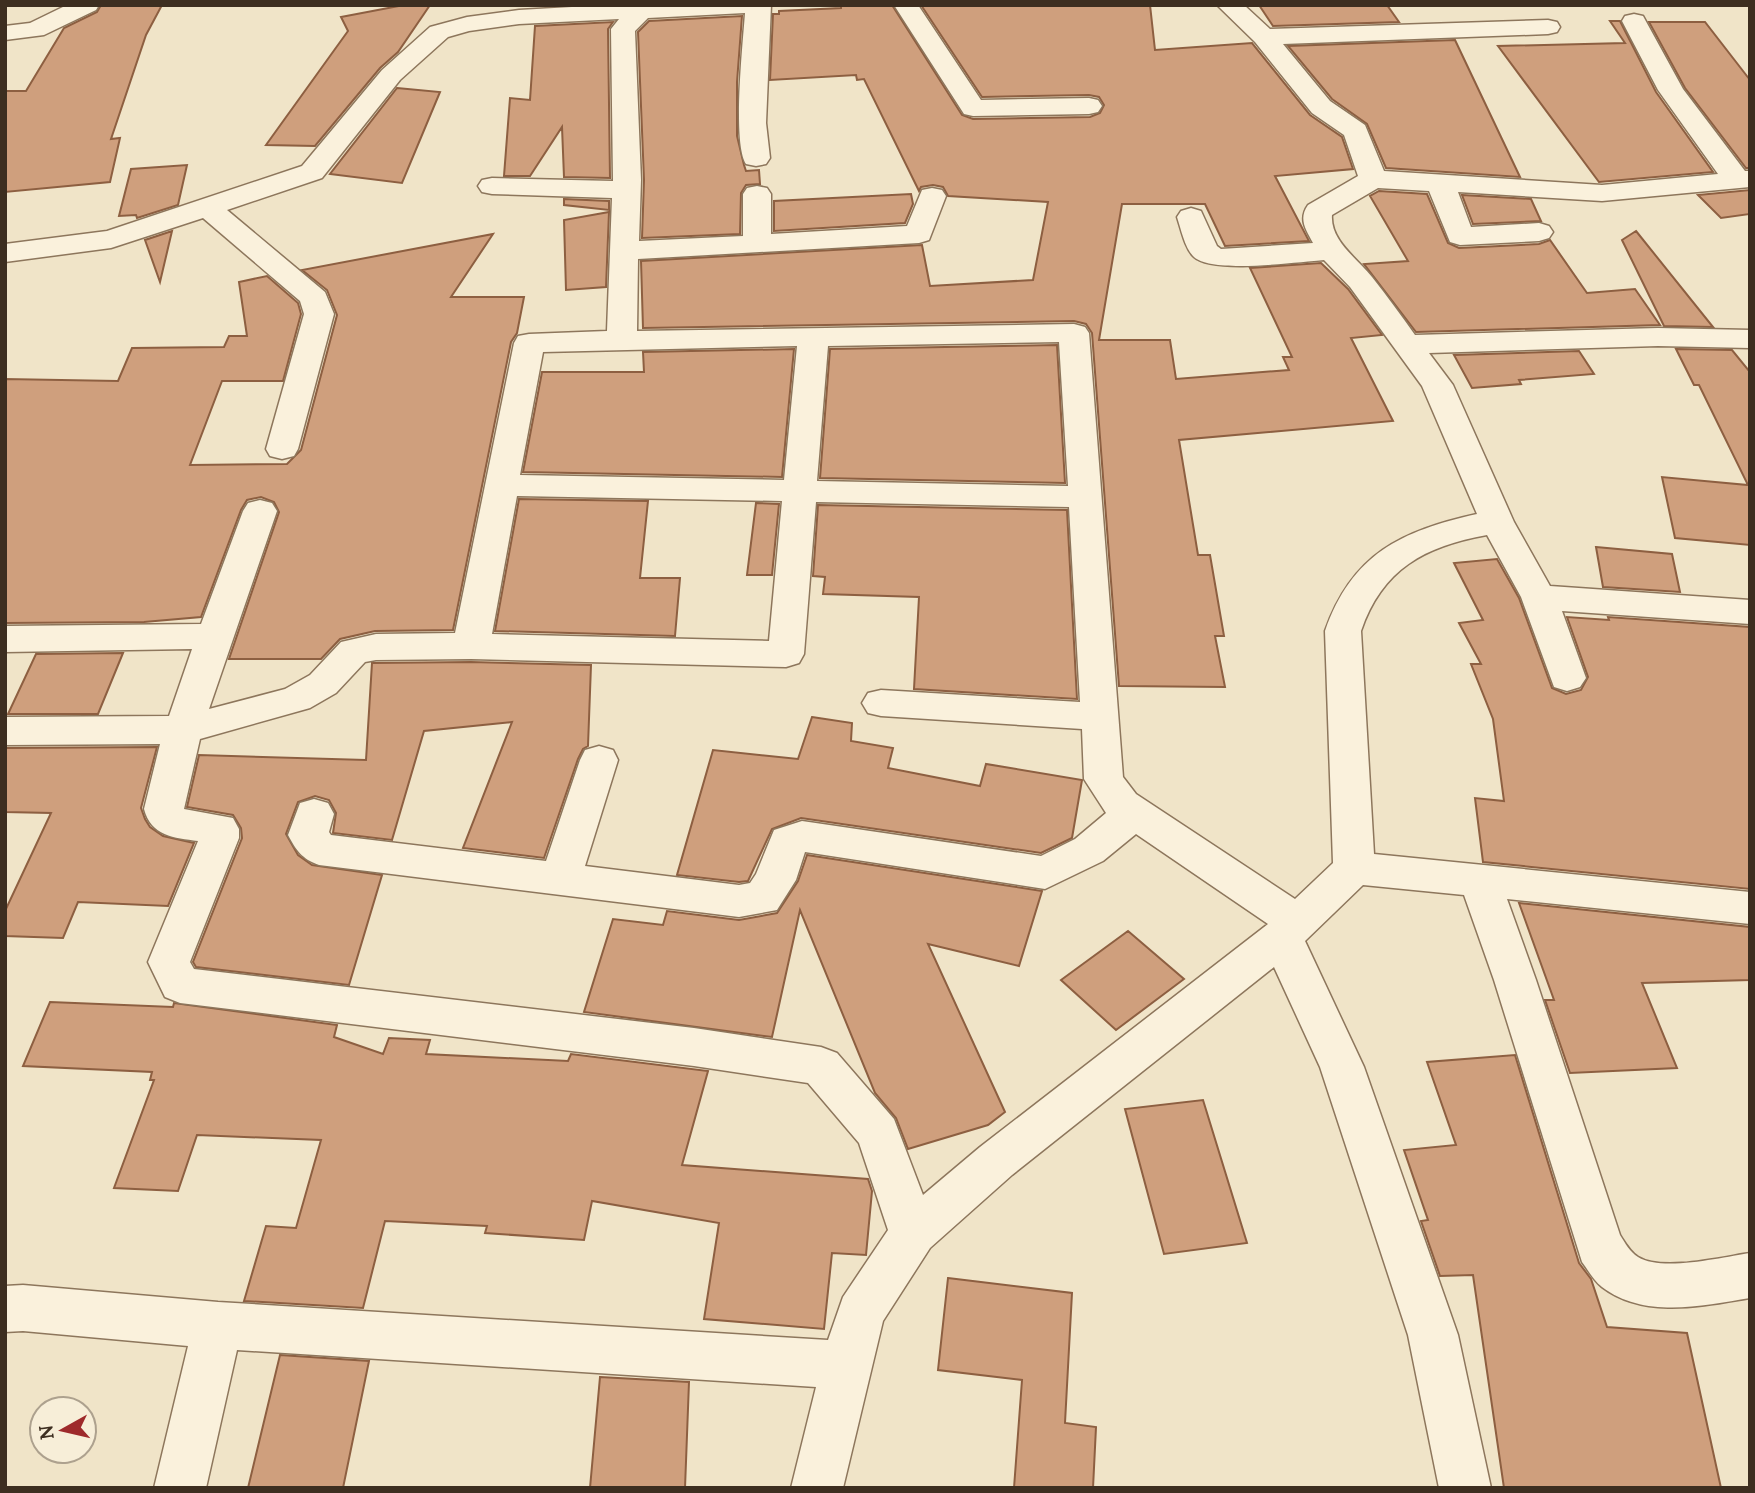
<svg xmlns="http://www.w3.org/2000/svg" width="1755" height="1493" font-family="Lora,serif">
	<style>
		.building { fill: #cf9f7d; stroke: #8d5f41; stroke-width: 2 }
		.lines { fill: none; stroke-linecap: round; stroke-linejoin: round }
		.minor-casing { stroke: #8d765c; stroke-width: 3 }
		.minor { fill: #faf1dc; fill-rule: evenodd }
	</style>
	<rect width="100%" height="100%" fill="#f0e4c8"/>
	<path class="building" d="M101 5H162L146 35 111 139 120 138 110 182 5 192V91H26L64 28 97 12Z
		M404 5H430L398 52 380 68 315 146 266 145 348 31 341 17Z
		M841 5H892L962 115 973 119 1090 117 1100 113 1104 105 1099 97 1089 95 982 97 921 5H1150L1155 50 1252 43 1310 115 1342 137 1353 169 1275 176 1309 241 1225 246 1205 204H1122L1099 340H1170L1176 379 1289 370 1283 357H1292L1250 268 1321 263 1348 289 1382 335 1351 338 1393 421 1179 440 1198 555H1210L1224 636H1215L1225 687 1119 686 1092 333 1086 324 1074 321 643 328 641 261 922 245 930 286 1033 280 1048 202 948 196 943 187 933 185 921 187 919 191 864 79 857 80 856 75 770 80 773 14H779V11L841 8Z
		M1259 5H1387L1399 22 1273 26Z
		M742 16 737 82V136L744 165 746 171 759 170 760 184 746 185 741 193 740 234 642 238 644 180 638 32 649 21Z
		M1610 21H1620L1656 92 1713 172 1599 182 1498 46 1625 43Z
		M613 22 608 29 610 178 564 177 562 127 530 176H504L510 98 530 100 535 26Z
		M1649 22H1705L1750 80V168H1746L1685 88Z
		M1455 40 1520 177 1386 168 1367 124 1332 99 1288 46Z
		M397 88 440 92 402 183 330 174Z
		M187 165 178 205 137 218 136 215 119 216 131 169Z
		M1750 190V214L1721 218 1698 195Z
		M1379 191 1427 194 1448 243 1459 248 1539 244 1550 240 1587 293 1635 289 1660 325 1416 332 1364 264 1408 261 1370 196Z
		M911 194 913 204 905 223 774 231V201Z
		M1462 195 1531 199 1541 221 1473 224Z
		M564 199 609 201V210L564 205Z
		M609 212 606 287 566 290 564 220Z
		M172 231 160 282 145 240Z
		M1636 231 1713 327 1664 326 1622 240Z
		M493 234 451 297H524L517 333 511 342 453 630 375 631 340 639 321 659H229L279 512 274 502 261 497 247 500 241 510 201 617 144 622 5 623V379L118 381 132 348 224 347 229 336H247L239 282 267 276 298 303 301 314 283 381H222L190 465 287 464 301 450 337 315 327 290 302 270Z
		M1057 345 1065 483 820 478 830 349Z
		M794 349 782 477 523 472 542 372H644L643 352Z
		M1676 349 1732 350 1750 372V545L1675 538 1662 477 1748 485 1699 385H1694Z
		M1579 351 1594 374 1519 380 1521 384 1472 388 1454 355Z
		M519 499 648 501 640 578H680L675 636 495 631Z
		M756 503 779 504 772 575H747Z
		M818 505 1067 510 1077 699 914 689 919 597 823 594 825 577 813 576Z
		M1596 547 1672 554 1680 592 1603 587Z
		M1497 559 1519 598 1552 688 1566 694 1581 690 1588 677 1567 617 1609 620 1608 617 1750 627V889L1483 862 1475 798 1504 801 1493 719 1471 664H1481L1459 623 1483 620 1454 563Z
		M123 653 98 714H8L36 654Z
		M471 662 591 665 588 746 583 749 578 759 544 858 463 848 512 722 424 731 392 840 333 833 336 813 329 800 315 796 298 802 286 834 298 855 312 865 382 875 349 985 196 967 193 962 242 838 241 828 233 815 187 807 199 755 366 760 372 663Z
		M812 717 852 723 851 741 893 748 888 768 980 786 986 764 1082 780 1072 838 1041 853 801 818 772 829 748 881 739 882 677 875 713 750 798 759Z
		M157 747 141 808 145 819 150 827 163 836 194 843 168 906 78 902 63 938 5 936V911L51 813 5 812V748Z
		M807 855 1042 891 1019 966 928 944 1005 1112 988 1125 908 1149 896 1118 875 1093 800 910 772 1037 584 1012 613 919 663 925 667 911 739 920 777 913 798 881Z
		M1519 903 1750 927V980L1642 983 1677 1068 1570 1073 1545 1000H1554Z
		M1128 931 1184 979 1116 1030 1061 980Z
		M50 1002 173 1007 174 1003 337 1025 334 1037 383 1054 389 1038 430 1040 426 1054 568 1061 571 1054 708 1071 682 1165 868 1179 872 1191 866 1255 832 1253 824 1329 704 1319 719 1223 592 1201 584 1240 485 1233 487 1226 385 1221 363 1308 244 1301 266 1226 296 1228 321 1140 197 1135 178 1191 114 1188 154 1080H150L152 1072 23 1066Z
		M1515 1055 1579 1263 1591 1279 1607 1327 1687 1333 1721 1488H1504L1473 1275 1440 1276 1421 1221 1428 1220 1404 1150 1456 1145 1427 1062Z
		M1203 1100 1247 1243 1164 1254 1125 1109Z
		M948 1278 1072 1293 1065 1423 1096 1427 1093 1488H1014L1022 1380 938 1370Z
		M280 1355 369 1361 343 1488H248Z
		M600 1377 689 1382 685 1488H590Z"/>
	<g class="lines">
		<defs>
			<path id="minor" d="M67 5H99L96 10 44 35 5 40V26L30 23Z
				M607 5H771L766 123 770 158 766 164 756 166 746 164C732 143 743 42 745 13L648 18 635 31 641 180 639 241 743 236V194L747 188 757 186 767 188 771 194V234L907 226 922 190 932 188 942 190 946 196 929 240 919 243 638 259 637 331 1074 324 1085 327 1089 333 1123 777 1136 794 1295 899 1333 863 1325 631C1352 554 1401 531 1477 514L1422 386 1350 287 1324 260C1297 262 1212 274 1194 257 1185 249 1181 229 1177 217L1181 211 1191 208 1201 211 1217 246 1221 249 1313 243C1306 230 1298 219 1308 205L1358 176 1344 135 1312 113 1255 42 1217 5H1244L1270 29 1548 20 1557 22 1560 27 1557 32 1548 34 1283 44 1330 101 1365 125 1384 171 1602 185 1718 174 1658 90 1622 21 1625 16 1634 14 1643 16 1683 89 1745 171H1750V187L1602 201 1458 192 1471 227 1539 223 1549 226 1553 232 1549 238 1539 241 1460 245 1450 242 1429 191 1378 188 1332 215C1330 241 1358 259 1372 277 1387 296 1401 315 1415 335L1658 328 1750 330V348L1658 346 1429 353 1453 385 1514 522 1550 586 1750 600V624L1562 611 1586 678 1580 687 1567 691 1554 687 1521 597 1487 535C1425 546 1382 569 1361 631L1374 854 1750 892V924L1507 899 1536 980 1620 1235C1625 1243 1630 1252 1638 1257 1662 1272 1723 1257 1750 1253V1298C1702 1306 1644 1319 1602 1287 1594 1281 1588 1270 1582 1262L1494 980 1464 895 1363 885 1305 941 1364 1067 1458 1335 1491 1488H1439L1408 1335 1320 1067 1274 967 1012 1175 930 1248 883 1321 843 1488H791L816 1387 237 1350 206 1488H154L188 1346 23 1331 5 1332V1286L23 1285 218 1302 828 1340 843 1297 888 1230 859 1143 808 1083 694 1066 180 1003 165 997 148 962 198 841C174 838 151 836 144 809L160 744 5 745V717L169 716 192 649 5 652V626L201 624 243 511 248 503 260 500 272 503 277 511 209 709 285 689 310 675 341 642 376 634 455 633 514 343 518 336 529 334 607 331 612 198 492 194 482 192 478 186 482 180 492 178 613 181 611 29 619 19 519 24 469 31 448 37 400 80 322 178 227 210 325 292 334 314 298 449 294 456 282 459 270 456 266 449 304 314 300 301 203 218 111 248 5 262V244L107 231 302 166 382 70 430 27 467 17 519 10ZM1059 342 1068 486 817 481 828 346ZM797 346 784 480 520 475 543 352ZM517 496 782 501 769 641 492 634ZM816 502 1069 507 1080 702 881 690 868 693 862 703 868 713 881 716 1082 729 1084 779 1106 813 1075 839 1041 856 802 821 774 830 756 874 750 883 739 885 585 866 618 760 613 750 599 746 585 750 580 760 546 861 331 835 329 832 334 814 328 803 314 799 300 803 288 835C296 850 302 859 319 865L739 917 777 910 796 880 805 852 1045 889 1103 861 1136 834 1268 924 980 1147 923 1195 894 1119 837 1053 821 1047 694 1028 194 969 190 962 239 838V829L233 818 184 809 200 739 310 708 336 693 365 662 376 660 471 659 786 667 799 663 804 654Z
				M894 5H918L981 100 1089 98 1098 100 1102 106 1098 112 1089 114 973 116 964 114Z"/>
		</defs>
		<use href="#minor" class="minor-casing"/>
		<use href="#minor" class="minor"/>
	</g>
	<rect width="1755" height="1493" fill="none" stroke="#3d2e20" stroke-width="14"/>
	<g transform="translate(63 1430) rotate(262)"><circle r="33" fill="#f7eed8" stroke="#ada18e" stroke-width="2"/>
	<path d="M0-5L12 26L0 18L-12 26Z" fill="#9e2a2b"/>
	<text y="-10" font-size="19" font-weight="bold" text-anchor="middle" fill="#3d2e20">N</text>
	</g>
</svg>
